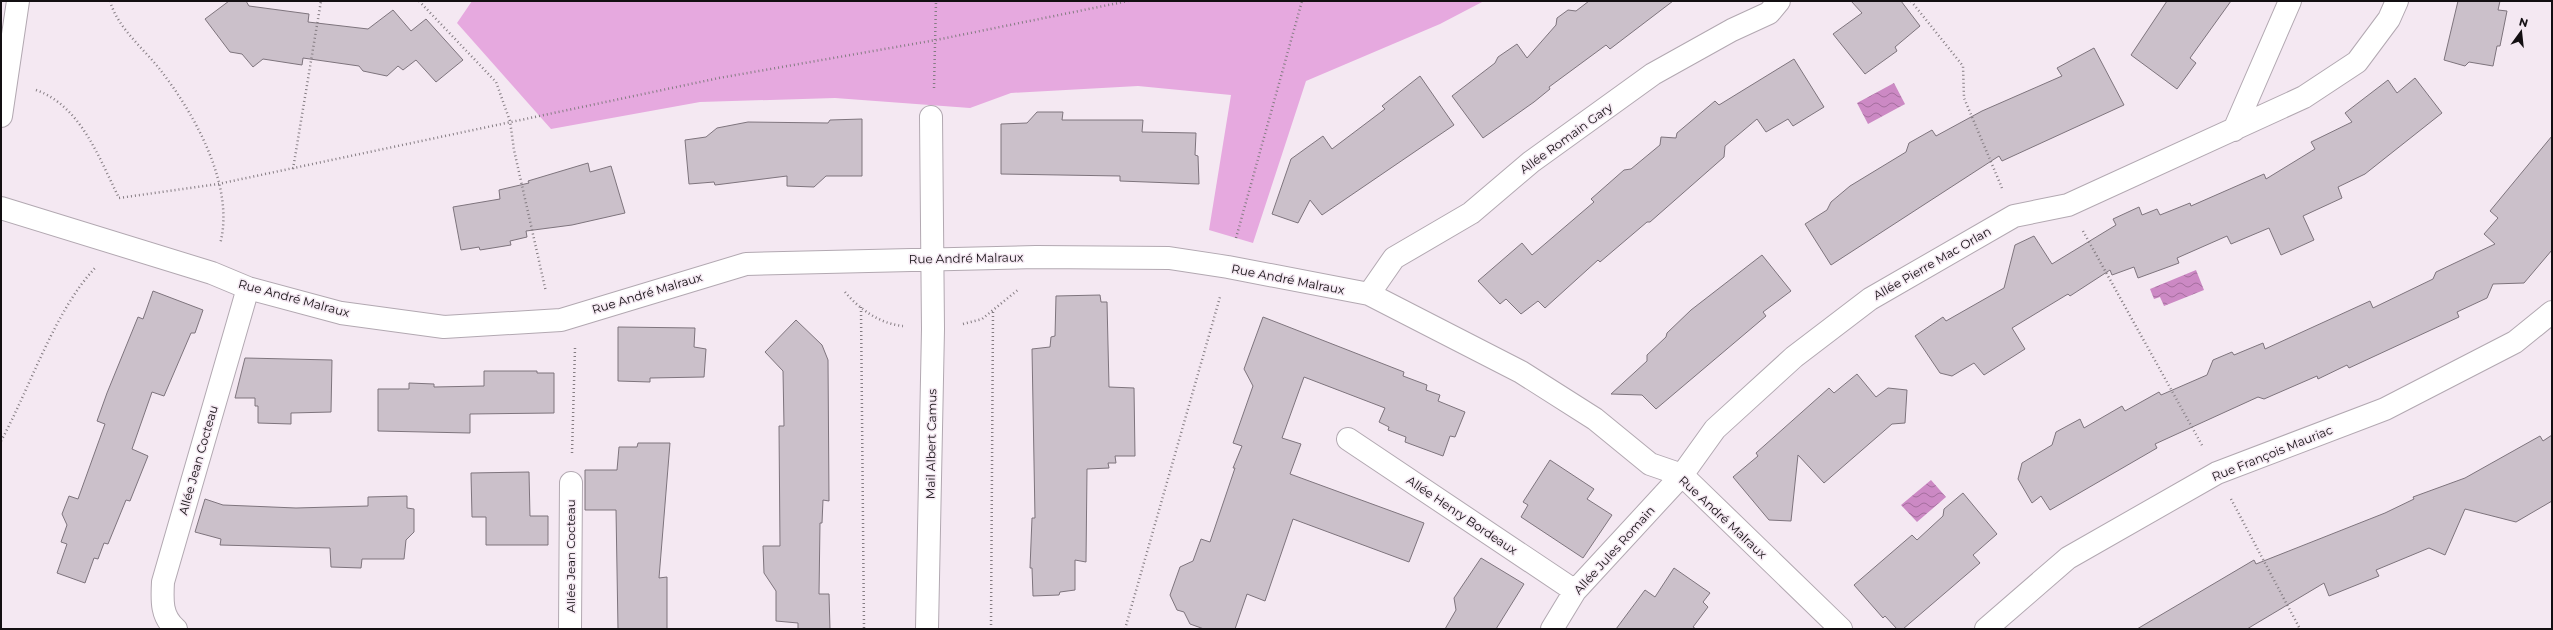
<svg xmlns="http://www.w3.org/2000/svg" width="2553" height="630" font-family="Montserrat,sans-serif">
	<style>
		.green { fill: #e6a9df }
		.water { fill: url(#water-waves) }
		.building { fill: #cbc0ca; stroke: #7e747d }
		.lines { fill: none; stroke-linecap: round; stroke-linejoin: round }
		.street-casing { stroke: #b2a8b1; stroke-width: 24 }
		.path { stroke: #847c82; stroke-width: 2.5; stroke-dasharray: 1 3; stroke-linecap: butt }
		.street { stroke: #fff; stroke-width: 22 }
		.labels { text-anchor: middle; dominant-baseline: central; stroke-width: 3; stroke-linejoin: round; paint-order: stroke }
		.street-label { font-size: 12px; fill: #130f12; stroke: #f4e8f2 }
	</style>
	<defs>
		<pattern id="water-waves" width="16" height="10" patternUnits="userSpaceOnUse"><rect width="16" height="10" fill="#cc89c4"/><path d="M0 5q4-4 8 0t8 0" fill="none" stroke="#a46e9e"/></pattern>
	</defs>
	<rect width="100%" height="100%" fill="#f4e8f2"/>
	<path class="green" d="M472 1H1484L1440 24 1306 81 1253 243 1209 230 1231 95 1138 86 1011 93 970 108 835 98 700 102 551 129 457 23Z"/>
	<path class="water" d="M1894 83 1905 104 1868 124 1857 103Z
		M2196 270 2204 290 2164 306 2160 297 2154 299 2150 289Z
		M1931 480 1946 497 1917 522 1901 505Z"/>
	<path class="building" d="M229 1H246L249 6 309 14 308 22 368 29 393 10 411 31 426 19 463 60 436 82 416 60 403 70 398 66 387 76 363 71 359 66 303 58 302 65 263 59 253 67 242 54 230 52 205 19Z
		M1589 1H1673L1610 49 1606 45 1549 87 1550 89 1534 102 1483 138 1452 96 1495 63 1498 57 1517 44 1527 58 1556 25 1557 18 1568 10 1576 11Z
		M1851 1H1901L1920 26 1895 47 1897 51 1865 74 1833 34 1862 13Z
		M2167 1H2231L2190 58 2196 63 2177 89 2131 55Z
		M2458 1H2500L2498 10 2507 11 2500 46H2497L2493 66 2469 62 2465 66 2444 60Z
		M2094 48 2124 105 2002 161 1999 156 1831 265 1805 224 1827 210 1831 202 1850 186 1906 152 1909 143 1932 130 1936 136 1982 111 2062 76 2057 68Z
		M1794 59 1824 107 1793 126 1788 119 1766 132 1757 119 1725 146 1724 157 1650 222H1647L1600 262 1598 260 1545 308 1538 301 1521 314 1506 299 1500 304 1478 281 1522 243 1532 255 1594 202 1591 199 1624 170 1631 169 1660 145 1661 137 1676 138 1677 133 1715 101 1719 105Z
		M1420 76 1454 125 1322 215 1310 200 1298 223 1272 214 1291 159 1323 136 1332 149 1385 109 1382 106Z
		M2415 78 2442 113 2365 174 2338 187 2342 198 2303 216 2314 240 2281 255 2269 228 2231 244 2227 236 2177 258 2179 263 2138 278 2134 267 2112 275 2110 270 2070 296 2068 294 2012 328 2025 349 1984 375 1974 363 1952 376 1940 373 1915 336 1943 317 1946 321 2004 288 2015 245 2034 236 2052 264 2116 225 2113 219 2139 207 2142 215 2157 209 2160 215 2190 203 2191 206 2264 174 2266 179 2315 149 2311 142 2352 122 2345 113 2388 80 2397 93Z
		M1037 112H1063L1062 120H1143L1142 132 1196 133 1195 155 1198 156 1199 184 1120 181V176L1001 174V124L1027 123Z
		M862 119V176H826L814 187 787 186V176L715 185 714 182 689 184 685 140 706 137 717 128 748 122 828 123 830 120Z
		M2552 136V250L2524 283 2493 284 2487 298 2457 312 2459 317 2349 368 2347 365 2318 379 2317 376 2264 399 2258 397 2155 444 2157 448 2050 510 2041 496 2032 503 2018 479 2022 463 2052 445 2056 432 2080 419 2084 428 2122 406 2125 411 2159 392 2161 395 2207 375 2213 360 2232 352 2234 355 2263 343 2265 349 2370 301 2373 308 2433 279 2436 272 2495 244 2484 234 2498 218 2490 211Z
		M588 163 590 172 611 166 625 213 572 225 526 231 527 237 510 241 511 245 480 250 479 247 461 250 453 207 500 199 499 190 529 183 528 181Z
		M1762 255 1791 291 1763 312 1766 316 1656 409 1642 395 1611 394 1647 361V355L1666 337 1667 333 1691 310Z
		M153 291 203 310 195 333H191L164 396 152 392 132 449 148 456 130 501 126 500 108 544 104 543 98 559 94 558 85 583 57 573 67 544 61 542 67 525 62 514 69 496 78 499 105 424 97 421 107 393 138 317 143 319Z
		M1100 295 1101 302H1107L1109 387 1134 388 1135 456H1115L1116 463H1108L1109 468 1087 469 1086 562 1075 560V590L1060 592 1059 595 1033 596 1032 568H1030L1032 518H1035L1032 349 1050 347 1051 337 1055 336 1056 296Z
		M1263 317 1404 372 1403 376 1427 385 1426 390 1440 395 1438 401 1465 412 1455 437 1450 436 1443 456 1405 442 1406 437 1388 430 1389 427 1379 422 1385 408 1304 377 1282 438 1301 444 1290 474 1424 523 1409 562 1293 519 1265 601 1247 594 1235 629H1204L1190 624 1184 612 1177 610 1170 595 1180 567 1193 561 1201 539 1210 542 1235 468H1233L1242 446 1233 443 1253 386 1244 369Z
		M796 320 822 345 828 360 829 501 823 500 822 523H820L819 594H829L830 629H798V623L776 621V591L764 573 763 546H780L779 426H784L783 371 765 352Z
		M618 327 695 328 694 347 706 349 704 377 650 378V382L618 381Z
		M245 358 332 360 331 412 291 413V424L258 423V406H255V398H235Z
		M484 371H537V373H554V413L470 414V433L378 431V389H409V383L434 384V387L484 386Z
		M1857 374 1876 397 1888 388 1907 390 1905 423 1892 424 1824 483 1798 455 1791 521 1769 520 1733 477 1758 456 1756 453 1829 388 1834 393Z
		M2552 435V501L2516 522 2465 509 2445 555 2429 548 2376 570 2379 576 2329 596 2324 583 2247 629H2137L2254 560 2256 564 2385 513 2414 499 2413 497 2465 478 2540 436 2543 441Z
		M638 443H670L659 578 667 577V629H618L616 510H585V470H617L619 447H637Z
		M1550 460 1594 489 1587 499 1612 515 1583 558 1521 517 1528 505 1523 502Z
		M529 472 530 516H548V545H486V517H472L471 473Z
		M1963 493 1997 534 1973 555 1980 563 1903 629H1897L1885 616 1883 618 1854 585 1912 535 1917 540 1943 516 1944 509Z
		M407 496V508L414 509V532L406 540 404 559H362L361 568 331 567 330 548 220 545 221 539 195 532 205 499 223 505 296 508 368 506V497Z
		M1481 558 1524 584 1496 629H1445L1456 610 1454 598Z
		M1674 568 1710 593 1703 602 1708 607 1693 627 1696 629H1616L1645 590 1655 597Z"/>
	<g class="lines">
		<defs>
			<path id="street" d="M1 116 18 1
				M2234 130 2290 1
				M1 208 212 273 248 288 341 313 444 327 561 320 746 264 1036 257 1169 258 1228 267 1369 294 1521 372 1595 419 1650 464 1682 475 1841 629
				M1369 294 1394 258 1471 213 1531 162 1653 74 1732 30 1769 13 1779 1
				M1348 439 1575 591
				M176 629C161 617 162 600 163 582L248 288
				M570 629 571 483
				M927 629 933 329 931 117
				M1552 629 1575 591 1682 475 1715 429 1794 357 1870 299 2014 216 2068 205 2304 97 2357 62 2389 19 2397 1
				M1986 629 2068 558 2217 473 2385 409 2515 342 2552 312"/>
		</defs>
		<use href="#street" class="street-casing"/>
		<path class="path" d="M110 1C118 28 141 46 158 67 193 111 236 186 220 244
			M419 1 496 82 510 121 514 150 546 292
			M1911 1 1963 66 1964 98 2002 188
			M934 88 936 1
			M36 90C81 106 99 158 119 198L218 184 719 78 936 40 1128 1
			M293 169 321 1
			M2083 231 2203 447
			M1236 238 1302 1
			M845 292C860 310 881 324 903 326
			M861 307 864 629
			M963 324 982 319 1019 289
			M1 441C30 388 54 312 95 268
			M572 453 575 348
			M2231 499 2300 629
			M991 629 993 311
			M1125 629 1220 297"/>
		<use href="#street" class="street"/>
	</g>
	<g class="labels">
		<g class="street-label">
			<text transform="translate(1566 138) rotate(-36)">Allée Romain Gary</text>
			<text transform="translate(966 258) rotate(-1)">Rue André Malraux</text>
			<text transform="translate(1932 263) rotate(-30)">Allée Pierre Mac Orlan</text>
			<text transform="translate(1288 279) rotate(11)">Rue André Malraux</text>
			<text transform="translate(647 293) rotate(-17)">Rue André Malraux</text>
			<text transform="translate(294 298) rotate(15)">Rue André Malraux</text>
			<text transform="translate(931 444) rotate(-89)">Mail Albert Camus</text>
			<text transform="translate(2272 453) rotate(-22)">Rue François Mauriac</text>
			<text transform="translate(198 460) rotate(-74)">Allée Jean Cocteau</text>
			<text transform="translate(1462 515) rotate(34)">Allée Henry Bordeaux</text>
			<text transform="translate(1723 517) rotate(43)">Rue André Malraux</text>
			<text transform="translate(1614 550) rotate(-48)">Allée Jules Romain</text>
			<text transform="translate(570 556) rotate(-90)">Allée Jean Cocteau</text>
		</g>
	</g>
	<rect width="2553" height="630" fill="none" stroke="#130f12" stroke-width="4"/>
	<g transform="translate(2521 32) rotate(15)" stroke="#f4e8f2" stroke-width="3" paint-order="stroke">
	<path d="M0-3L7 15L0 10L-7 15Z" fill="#130f12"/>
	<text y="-6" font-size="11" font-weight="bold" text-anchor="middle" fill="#130f12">N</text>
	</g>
</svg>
